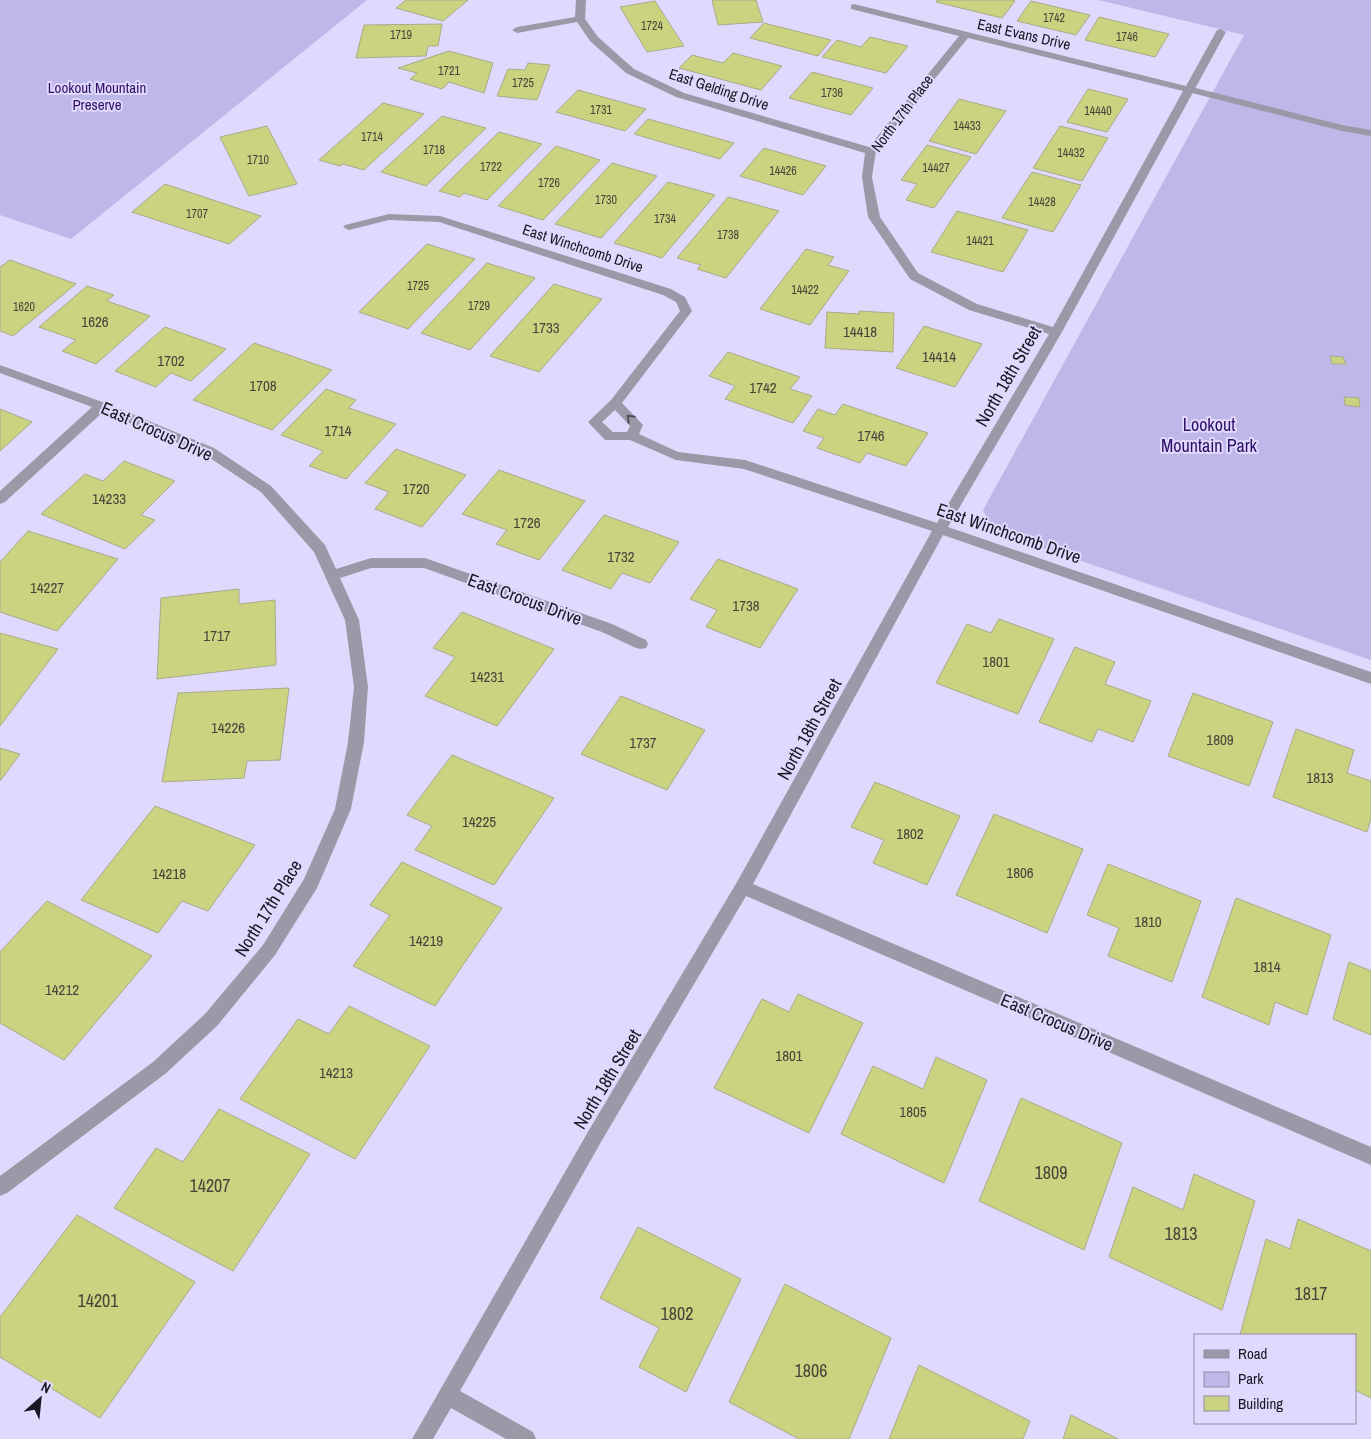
<svg xmlns="http://www.w3.org/2000/svg" width="1371" height="1439" font-family="'Archivo Narrow',sans-serif">
	<style>
		.green { fill: #bfb7e8 }
		.building { fill: #cbd381; stroke: #a7ab8a }
		.lines { fill: none; stroke-linecap: round; stroke-linejoin: round }
		.service { fill: #9b99a8; fill-rule: evenodd }
		.minor { fill: #9b99a8; fill-rule: evenodd }
		.oneway { stroke: #53515e }
		.labels { text-anchor: middle; dominant-baseline: central; stroke-width: 4; stroke-linejoin: round; paint-order: stroke }
		.far-number-label { font-size: 12px; fill: #45453a }
		.far-street-label { font-size: 15px; fill: #181622; stroke: #dfdafd }
		.far-park-label { font-size: 15px; fill: #2f0e64; stroke: #dfdafd }
		.number-label { font-size: 15px; fill: #45453a }
		.street-label { font-size: 18px; fill: #181622; stroke: #dfdafd }
		.park-label { font-size: 18px; fill: #2f0e64; stroke: #dfdafd }
		.near-number-label { font-size: 18px; fill: #45453a }
	</style>
	<rect width="100%" height="100%" fill="#dfdafd"/>
	<path class="green" d="M0 0H367L71 239 0 215Z
		M1098 0H1371V660L999 533 989 522 983 510 1244 35Z"/>
	<path class="building" d="M406 0H468L443 21 396 8Z
		M712 0H756L763 22 718 25Z
		M937 0H1013L1015 1 1002 18 936 2Z
		M655 1 684 46 647 52 620 7Z
		M1031 1 1090 15 1076 35 1017 21Z
		M1099 17 1169 34 1155 57 1085 40Z
		M764 23 831 40 818 56 750 38Z
		M442 24 438 46H428L426 56 356 58 364 25Z
		M870 37 908 46 886 73 822 57 837 40 861 47Z
		M449 51 493 63 484 93 449 82 442 89 410 79 417 73 398 68Z
		M733 53 782 66 761 90 679 68 692 55 723 63Z
		M528 63 550 65 537 100 497 96 508 69 525 70Z
		M812 72 873 88 851 115 789 98Z
		M1088 89 1128 99 1107 132 1067 122Z
		M578 90 646 109 625 131 556 112Z
		M959 99 1006 111 976 154 929 141Z
		M383 103 424 114 364 170 343 164 340 166 319 160Z
		M442 116 486 128 426 186 381 172Z
		M648 119 734 143 720 159 634 134Z
		M267 126 297 184 249 196 220 137Z
		M1060 126 1108 138 1082 181 1033 168Z
		M499 132 542 144 487 200 464 193 460 197 439 191Z
		M927 145 971 157 934 208 906 200 917 184 901 180Z
		M556 146 600 160 543 220 498 206Z
		M764 148 826 166 803 195 740 176Z
		M612 163 657 176 601 238 555 224Z
		M1032 172 1081 185 1053 232 1002 218Z
		M668 182 715 195 662 258 614 243Z
		M165 184 261 216 229 244 132 212Z
		M728 197 779 211 726 278 697 269 701 265 677 258Z
		M957 211 1028 230 1003 272 931 252Z
		M427 244 475 259 408 329 359 312Z
		M806 249 834 257 828 265 849 271 810 325 760 309Z
		M10 260 76 284 13 336 0 331V267Z
		M487 263 535 278 470 350 421 333Z
		M554 284 602 299 539 372 490 356Z
		M87 286 114 295 107 301 150 316 96 364 62 351 76 340 39 327Z
		M859 311 894 313 893 352 825 348 827 312 859 314Z
		M924 326 982 344 955 387 896 368Z
		M165 327 226 349 191 381 171 373 156 387 115 371Z
		M254 343 332 370 272 430 193 400Z
		M728 352 800 377 790 389 812 396 793 423 725 399 735 386 709 376Z
		M1330 356 1343 357 1346 364H1332Z
		M326 389 356 400 349 408 396 424 346 479 309 466 323 451 281 435Z
		M1344 397 1359 398 1360 407 1345 405Z
		M843 404 928 433 906 466 867 453 860 463 817 448 824 438 803 431 818 409 835 415Z
		M0 409 32 422 0 451Z
		M396 449 466 475 422 527 375 509 389 492 365 483Z
		M124 461 175 481 141 515 155 520 125 549 41 514 85 474 103 481Z
		M499 470 585 501 539 560 496 544 507 530 462 514Z
		M604 515 679 542 650 583 622 573 611 589 562 570Z
		M28 531 118 559 57 631 0 612V562Z
		M718 559 798 589 760 648 706 627 717 610 690 599Z
		M239 589V604L275 600 276 665 157 679 161 598Z
		M462 612 554 649 497 726 425 696 455 657 433 648Z
		M999 619 1054 639 1018 714 936 683 967 624 991 633Z
		M0 633 58 649 0 726Z
		M1075 647 1115 662 1105 684 1151 701 1133 742 1098 729 1092 742 1039 722Z
		M289 688 280 760 247 761 244 778 162 782 178 693Z
		M1193 693 1273 722 1249 786 1168 756Z
		M621 696 705 730 667 790 581 754Z
		M1296 729 1354 750 1347 773 1371 781V818L1367 832 1273 797Z
		M0 748 20 754 0 781Z
		M452 755 554 798 494 885 415 850 432 826 407 815Z
		M875 782 960 816 927 885 873 863 884 840 851 827Z
		M155 806 255 845 208 911 182 901 158 933 81 900Z
		M994 814 1083 849 1047 933 956 895Z
		M402 862 502 908 435 1006 353 966 390 915 370 905Z
		M1108 864 1201 901 1172 982 1108 956 1119 928 1087 915Z
		M1236 898 1331 935 1307 1015 1275 1002 1269 1025 1202 997Z
		M47 901 152 956 64 1060 0 1023V952Z
		M1349 962 1371 971V1035L1333 1019Z
		M798 994 863 1023 809 1133 714 1088 762 999 789 1012Z
		M349 1006 430 1046 355 1159 240 1099 298 1019 329 1034Z
		M936 1057 987 1080 944 1183 841 1134 873 1066 923 1089Z
		M1021 1098 1122 1143 1084 1250 979 1201Z
		M219 1109 310 1154 233 1271 114 1208 156 1148 183 1162Z
		M1194 1174 1255 1201 1222 1310 1109 1257 1133 1187 1183 1210Z
		M77 1215 195 1282 100 1418 0 1357V1317Z
		M1298 1219 1371 1251V1398L1355 1390V1335H1240L1266 1239 1290 1249Z
		M638 1227 741 1279 686 1392 639 1367 659 1328 600 1298Z
		M785 1284 891 1338 849 1439H799L729 1402Z
		M919 1365 1030 1421 1023 1439H889Z
		M1071 1415 1118 1439H1063Z"/>
	<g class="lines">
		<path class="service" d="M1188 86 1342 125 1371 130V136L1342 131 1184 91 1183 89Z"/>
		<path class="minor" d="M576 0H586L585 19 598 37 634 69 684 93 869 147 959 36 851 9V5L854 4 1186 86 1217 30 1221 29 1226 32 1062 332 948 527 1371 672V684L943 535 753 884 1371 1147V1165L746 896 601 1142 460 1391 533 1432 536 1439H506L451 1408 433 1439H412L589 1130 737 882 932 531 744 469 676 460 630 440H605L588 422 611 400 680 311 676 302 663 295 439 222 389 220 349 230 343 227 345 225 389 214 440 216 671 289 685 297 692 311 622 403 643 425 639 434 678 452 745 460 937 523 1049 334 969 310 910 279 868 217 862 177 865 153 676 97 626 73 590 41 577 22 517 33 512 30 517 27 575 17ZM968 38 1183 91 1053 327 977 304 918 273 880 217 872 177 876 151ZM615 410 630 426 627 432H613L602 422Z
			M0 365 105 403 214 448 271 486 325 545 336 569 371 558H425L612 624 646 640 648 644 646 648 641 649 636 648 602 632 424 568H371L340 578 359 620 368 687 364 742 351 809 317 888 275 955 217 1026 165 1074 7 1193 0 1196V1176L153 1062 205 1014 263 945 304 879 335 809 348 742 354 687 345 620 314 552 261 492 204 454 103 412 5 502 0 504V491L92 407 0 373Z"/>
	</g>
	<defs><path id="oneway-chevron" d="M-2-3.5L2.5 0L-2 3.5" fill="none" stroke-width="1.6" stroke-linecap="round" stroke-linejoin="round" transform="scale(1.25)"/></defs>
	<use class="oneway" href="#oneway-chevron" transform="translate(630 418) rotate(-135)"/>
	<g class="labels">
		<g class="far-number-label">
			<text x="1054" y="18">1742</text>
			<text x="652" y="26">1724</text>
			<text x="401" y="35">1719</text>
			<text x="1127" y="37">1746</text>
			<text x="449" y="71">1721</text>
			<text x="523" y="83">1725</text>
			<text x="832" y="93">1736</text>
			<text x="601" y="110">1731</text>
			<text x="1098" y="111">14440</text>
			<text x="967" y="126">14433</text>
			<text x="372" y="137">1714</text>
			<text x="434" y="150">1718</text>
			<text x="1071" y="153">14432</text>
			<text x="258" y="160">1710</text>
			<text x="491" y="167">1722</text>
			<text x="936" y="168">14427</text>
			<text x="783" y="171">14426</text>
			<text x="549" y="183">1726</text>
			<text x="606" y="200">1730</text>
			<text x="1042" y="202">14428</text>
			<text x="197" y="214">1707</text>
			<text x="665" y="219">1734</text>
			<text x="728" y="235">1738</text>
			<text x="980" y="241">14421</text>
			<text x="418" y="286">1725</text>
			<text x="805" y="290">14422</text>
			<text x="479" y="306">1729</text>
			<text x="24" y="307">1620</text>
		</g>
		<g class="far-street-label">
			<text transform="translate(1024 34) rotate(13)">East Evans Drive</text>
			<text transform="translate(719 89) rotate(18)">East Gelding Drive</text>
			<text transform="translate(902 113) rotate(-53)">North 17th Place</text>
			<text transform="translate(583 248) rotate(18)">East Winchcomb Drive</text>
		</g>
		<g class="far-park-label">
			<text x="97" y="87">Lookout Mountain<tspan x="97" dy="17">Preserve</tspan></text>
		</g>
		<g class="number-label">
			<text x="95" y="321">1626</text>
			<text x="546" y="327">1733</text>
			<text x="860" y="331">14418</text>
			<text x="939" y="356">14414</text>
			<text x="171" y="360">1702</text>
			<text x="263" y="385">1708</text>
			<text x="763" y="387">1742</text>
			<text x="338" y="430">1714</text>
			<text x="871" y="435">1746</text>
			<text x="416" y="488">1720</text>
			<text x="109" y="498">14233</text>
			<text x="527" y="522">1726</text>
			<text x="621" y="556">1732</text>
			<text x="47" y="587">14227</text>
			<text x="746" y="605">1738</text>
			<text x="217" y="635">1717</text>
			<text x="996" y="661">1801</text>
			<text x="487" y="676">14231</text>
			<text x="228" y="727">14226</text>
			<text x="1220" y="739">1809</text>
			<text x="643" y="742">1737</text>
			<text x="1320" y="777">1813</text>
			<text x="479" y="821">14225</text>
			<text x="910" y="833">1802</text>
			<text x="1020" y="872">1806</text>
			<text x="169" y="873">14218</text>
			<text x="1148" y="921">1810</text>
			<text x="426" y="940">14219</text>
			<text x="1267" y="966">1814</text>
			<text x="62" y="989">14212</text>
			<text x="789" y="1055">1801</text>
			<text x="336" y="1072">14213</text>
			<text x="913" y="1111">1805</text>
		</g>
		<g class="street-label">
			<text transform="translate(1008 376) rotate(-60)">North 18th Street</text>
			<text transform="translate(157 431) rotate(24)">East Crocus Drive</text>
			<text transform="translate(1009 533) rotate(19)">East Winchcomb Drive</text>
			<text transform="translate(525 599) rotate(20)">East Crocus Drive</text>
			<text transform="translate(809 729) rotate(-61)">North 18th Street</text>
			<text transform="translate(268 908) rotate(-58)">North 17th Place</text>
			<text transform="translate(1057 1022) rotate(23)">East Crocus Drive</text>
			<text transform="translate(607 1079) rotate(-59)">North 18th Street</text>
		</g>
		<g class="park-label">
			<text x="1209" y="424">Lookout<tspan x="1209" dy="21">Mountain Park</tspan></text>
		</g>
		<g class="near-number-label">
			<text x="1051" y="1172">1809</text>
			<text x="210" y="1185">14207</text>
			<text x="1181" y="1233">1813</text>
			<text x="1311" y="1293">1817</text>
			<text x="98" y="1300">14201</text>
			<text x="677" y="1313">1802</text>
			<text x="811" y="1370">1806</text>
		</g>
	</g>
	<rect x="1194" y="1334" width="162" height="90" fill="#dfdafd" stroke="#8f8ca5"/>
	<rect x="1204" y="1350" width="25" height="8" fill="#9b99a8" stroke="#8f8ca5"/>
	<text x="1238" y="1359" font-size="15" fill="#181622">Road</text>
	<rect x="1204" y="1372" width="25" height="15" fill="#bfb7e8" stroke="#8f8ca5"/>
	<text x="1238" y="1384" font-size="15" fill="#181622">Park</text>
	<rect x="1204" y="1396" width="25" height="15" fill="#cbd381" stroke="#8f8ca5"/>
	<text x="1238" y="1409" font-size="15" fill="#181622">Building</text>
	<g transform="translate(40 1399) rotate(27)" stroke="#dfdafd" stroke-width="4" paint-order="stroke">
	<path d="M0-4L9 19L0 12L-9 19Z" fill="#181622"/>
	<text y="-8" font-size="14" font-weight="bold" text-anchor="middle" fill="#181622">N</text>
	</g>
</svg>
